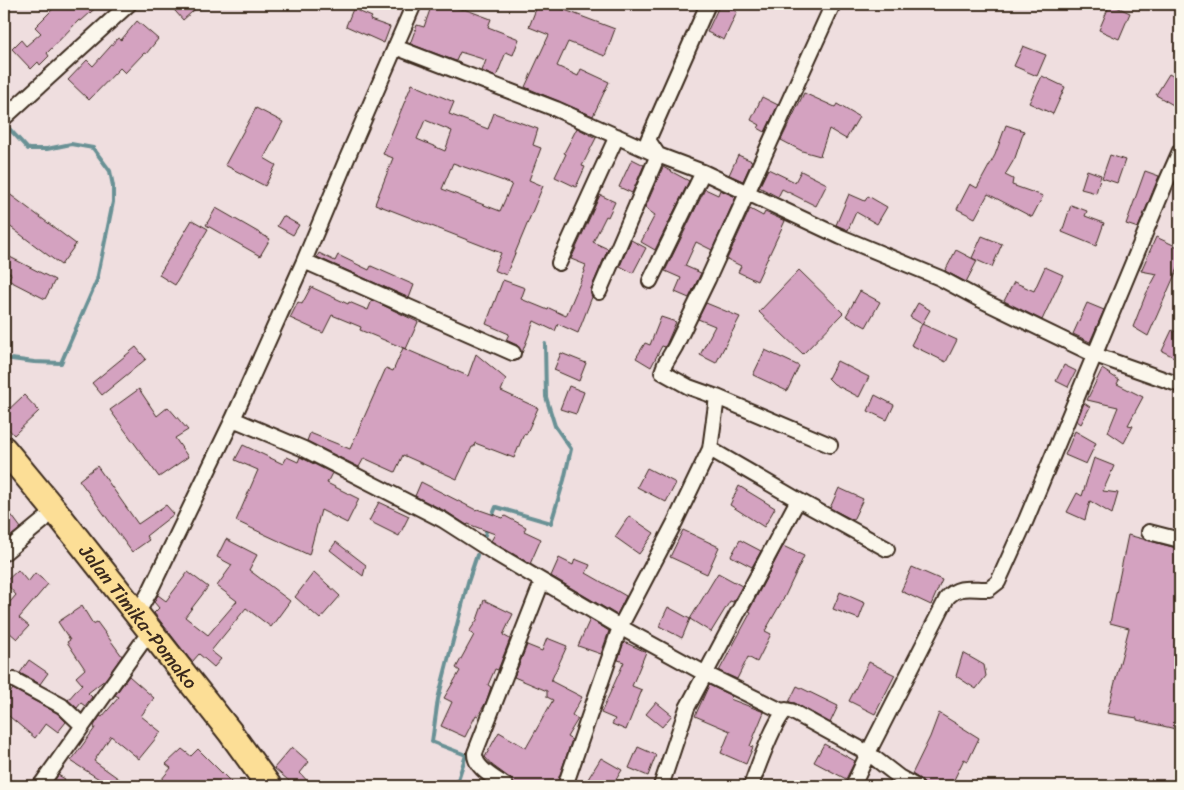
<svg xmlns="http://www.w3.org/2000/svg" width="1184" height="790" font-family="Sriracha,sans-serif">
	<style>
		.lines { fill: none; stroke-linecap: round; stroke-linejoin: round }
		.stream { stroke: #699195; stroke-width: 4 }
		.building { fill: #d4a2c0; stroke: #3b2a1e; fill-rule: evenodd }
		.street-casing { stroke: #3b2a1e; stroke-width: 18 }
		.highway-casing { stroke: #3b2a1e; stroke-width: 28 }
		.street { stroke: #fbf7ec; stroke-width: 14 }
		.highway { stroke: #fcde96; stroke-width: 24 }
		.labels { text-anchor: middle; dominant-baseline: central; stroke-width: 4; stroke-linejoin: round; paint-order: stroke }
		.street-label { font-size: 19px; fill: #3b2a1e; stroke: #fbf7ec }
	</style>
	<rect width="100%" height="100%" fill="#efdedf"/>
	<filter id="ink" filterUnits="userSpaceOnUse"><feTurbulence type="fractalNoise" baseFrequency=".02" numOctaves="2"/><feDisplacementMap in="SourceGraphic" scale="10" xChannelSelector="R" yChannelSelector="G"/><feConvolveMatrix kernelMatrix="1 2 1 2 8 2 1 2 1" color-interpolation-filters="sRGB"/></filter>
	<g filter="url(#ink)">
		<g class="lines">
			<path class="stream" d="M4 123 28 149H47L71 144 93 148 110 171 113 186V202L97 280 61 363 34 362 4 358
				M491 519 496 507 551 523 564 480 571 449 555 426 546 397 545 344
				M485 535 487 528
				M456 786 466 755 432 742 438 699 468 582 477 555"/>
		</g>
		<path class="building" d="M58 4H100L81 21 79 20 47 53 49 56 40 65 38 62 31 69 12 49 21 40 26 46 41 33 35 27Z
			M169 4H201L183 20Z
			M432 4H445L463 10 464 9 491 19 488 27 519 39 513 55 506 52 496 77 482 71 486 60 460 52 456 61 410 44 417 25 424 27Z
			M538 4H549L615 29 605 56 568 42 557 66 578 76 581 69 609 82 593 116 525 87 549 35 529 27Z
			M720 4 737 12 724 40 707 32Z
			M1110 4 1130 13 1119 39 1099 30Z
			M353 9 372 17 370 20 390 27 384 43 346 26Z
			M137 21 158 39 146 54 144 53 125 73 120 68 89 100 68 80 87 60 93 66 118 38 121 40Z
			M1023 46 1046 55 1037 76 1014 66Z
			M1169 74 1180 80V109L1156 95Z
			M1042 76 1065 87 1053 114 1029 103Z
			M412 84 454 102 449 114 488 129 494 113 538 129 533 145 541 148 529 180 543 186 506 275 494 270 501 253 375 204 393 158 383 154ZM425 120 452 131 445 151 417 139ZM453 163 512 184 500 211 442 189Z
			M804 93 835 107 837 104 859 117 846 139 829 129 820 156 802 151 781 140Z
			M762 97 778 105 765 132 758 128 760 125 751 120Z
			M256 108 283 122 264 158 276 165 265 186 225 165Z
			M1006 125 1024 131 1015 158 1005 175 1013 179 1012 185 1043 196 1032 217 988 194 975 218 957 209 970 184 977 188 995 155Z
			M577 128 596 138 582 166 585 167 576 187 555 177 566 154 564 153Z
			M738 155 752 161 743 181 729 175Z
			M1110 155 1125 160 1117 183 1102 178Z
			M632 159 644 165 632 193 619 187Z
			M663 167 689 181 655 250 641 242 655 215 645 208Z
			M768 169 795 182 801 171 827 184 816 206 782 189 778 197 759 187Z
			M1087 170 1101 175 1096 193 1081 189Z
			M1145 171 1159 176 1138 228 1126 224Z
			M705 189 718 195 720 190 736 197 712 250 696 242 685 266 701 273 689 298 675 292 681 278 665 271Z
			M4 190 76 244 61 265 4 222Z
			M849 194 865 201 868 196 887 207 877 224 856 212 848 230 836 225Z
			M600 195 615 202 608 217 606 216 593 242 608 249 591 289 592 297 578 333 558 324 555 331 534 321 522 353 517 345 506 340 509 334 486 324 503 280 525 288 521 299 548 310 549 308 566 316 585 271 584 270 586 265 571 259Z
			M1071 205 1087 211 1085 216 1104 223 1096 246 1062 232Z
			M216 208 270 239 260 256 206 225Z
			M750 209 763 216 765 212 785 221 757 281 738 272 741 266 727 259Z
			M283 216 299 225 293 235 277 226Z
			M192 220 208 229 175 285 159 275Z
			M982 236 1002 244 992 267 972 258Z
			M1156 237 1180 248V263L1148 336 1133 327 1146 294 1157 274 1141 271Z
			M631 240 646 248 633 273 620 266Z
			M956 250 977 261 966 282 945 271Z
			M319 253 335 261 338 255 369 270 371 266 414 285 409 298 317 257Z
			M4 254 55 280 45 299 8 280 11 274 4 270Z
			M1045 267 1063 275 1042 320 1004 301 1014 282 1034 291Z
			M799 270 843 313 803 354 759 312Z
			M311 287 348 304 349 302 368 310 372 300 418 322 406 349 360 330 361 327 332 315 323 333 290 318 298 302 302 304Z
			M860 291 880 302 866 327 846 316Z
			M706 303 740 317 716 363 700 355 715 326 698 319Z
			M918 303 930 310 922 324 910 317Z
			M1087 303 1104 310 1090 342 1073 334Z
			M661 317 676 322 667 343 665 347 662 346 651 367 636 358 645 343 650 345Z
			M922 324 957 340 946 362 911 345Z
			M1172 330 1180 334V360L1162 351Z
			M136 347 146 359 102 395 92 383Z
			M403 348 468 376 476 354 506 379 501 391 538 408 526 435 524 434 514 458 475 443 474 447H472L457 479 403 455 395 472 364 458 359 467 307 441 310 433 350 449 386 368 393 371Z
			M765 350 799 366 787 391 753 375Z
			M561 353 586 363 579 381 554 370Z
			M837 361 869 377 859 397 834 384 828 378Z
			M1064 365 1076 371 1068 387 1056 381Z
			M1102 369 1119 380 1117 384 1143 397 1128 425 1133 426 1124 443 1108 432 1118 407 1087 400Z
			M569 386 584 392 576 414 560 409Z
			M139 389 157 416 168 407 188 430 175 438 188 457 159 477 110 410Z
			M24 395 39 411 14 435 4 424V414Z
			M875 395 894 405 887 420 868 411Z
			M1084 403 1090 407 1081 424 1077 421Z
			M1075 431 1096 443 1086 464 1065 455Z
			M243 445 283 464 287 457 298 462 300 457 332 473 327 483 359 499 347 523 321 510 309 555 236 521 258 470 235 460Z
			M1094 458 1114 466 1103 491 1118 493 1112 514 1090 501 1085 520 1067 512 1077 493 1082 496Z
			M97 466 138 524 166 505 174 514 146 536 149 540 132 552 79 480Z
			M647 468 676 483 666 502 637 487Z
			M421 482 476 510 477 509 503 518 505 516 526 527 524 531 541 539 530 564 491 541 495 534 468 524 467 525 447 512 415 496Z
			M739 486 775 508 764 527 730 505Z
			M839 488 863 499 853 520 830 508Z
			M379 502 409 516 399 536 369 521Z
			M4 505 21 528 4 542Z
			M629 516 654 533 639 554 615 537Z
			M683 530 719 547 707 574 670 557Z
			M1128 535 1180 549V730L1137 720V718L1107 713 1129 628 1110 623Z
			M226 539 257 555 249 570 290 601 271 627 246 608 211 651 221 659 214 667 199 654 192 662 154 613 159 608 154 602 158 595 166 601 188 572 208 587 185 617 208 635 237 601 217 586 232 565 217 557Z
			M740 540 761 551 752 567 731 556Z
			M336 542 366 565 363 576 330 550Z
			M783 546 804 556 785 596 765 631 771 634 757 662 748 657 737 679 719 671 751 612 749 611Z
			M559 558 573 565 575 559 590 565 586 573 626 596 617 615 551 576Z
			M912 567 942 580 931 605 901 591Z
			M18 570 28 582 35 573 48 584 19 618 29 626 17 639 9 632 4 639V609L16 595 5 582Z
			M314 572 340 596 320 619 295 597Z
			M718 573 742 586 733 602 730 601 711 632 690 619Z
			M840 592 865 603 859 619 833 609Z
			M484 600 513 614 503 635 510 639 498 670 495 669 488 685 491 687 486 702 478 716 476 715 465 737 441 726 452 702 444 698 460 671 456 668 474 635 469 632 477 620Z
			M82 606 93 624 97 622 122 656 106 679 88 693 92 697 85 706 81 703 77 708 68 700 82 684 76 677 85 669 67 642 70 640 58 622Z
			M668 607 690 619 682 638 659 626Z
			M590 619 609 631 601 654 578 646Z
			M547 638 567 646 551 681 582 697 572 715 578 719 567 737 572 740 556 786H515L511 779 492 765 485 757 499 732 526 748 553 700 547 697V691L514 677 527 645 542 651Z
			M624 642 646 652 632 686 642 690 626 730 612 724 615 719 601 713 624 662 618 660Z
			M963 653 984 665 986 676 976 689 956 676Z
			M29 660 48 673 40 684 20 673Z
			M869 662 895 675 875 714 849 701Z
			M129 676 154 698 141 716 161 732 139 759 111 736 94 761 129 786H110L71 761 95 728 94 726 100 716 102 717 119 697 115 695Z
			M709 685 732 696 730 699 764 712 750 746 753 747 746 764 721 753 730 731 695 716Z
			M797 686 838 706 830 723 795 703 789 702Z
			M13 689 57 713 66 722 58 732 46 723 35 738 4 712V701Z
			M656 702 672 715 662 727 646 714Z
			M939 713 979 738 968 761 964 759 951 786H927L920 779 912 774 930 737Z
			M824 744 855 761 846 779 814 762Z
			M292 747 309 762 300 773 312 786H295L274 768Z
			M638 747 656 755 648 776 629 768Z
			M182 749 191 756 198 749 235 786H156L171 768 166 764Z
			M601 758 622 770 612 786H600L588 779Z
			M58 775 65 779 61 786H51Z"/>
		<g class="lines">
			<defs>
				<path id="street" d="M395 47 556 109 658 155 703 172 841 237 940 278 981 300 1095 355 1180 385
					M4 118 129 4
					M304 261 513 353
					M559 263 617 136
					M650 281 703 172
					M599 292 658 155 648 140 708 4
					M233 419 304 449 443 520 493 552 620 627 704 673 784 712
					M830 445 717 397 689 387 662 372 665 364 675 347 708 279 833 4
					M710 449 798 500 887 549
					M1149 532 1180 540
					M4 553 44 520
					M137 614 150 591 233 419 304 261 348 156 414 4
					M14 680 62 706 82 725
					M40 786 143 641
					M506 786C495 778 474 768 475 753L542 582
					M565 786 620 627 675 522 710 449 717 397
					M661 786 687 708 798 500
					M751 786C757 769 774 721 786 710L791 711 868 753 899 777 915 786
					M853 786 868 753 947 598C959 584 973 590 989 589L998 582 1026 520 1165 185 1180 151"/>
				<g id="highway">
					<path id="s1" d="M4 449 57 513 230 732 269 786"/>
				</g>
			</defs>
			<use href="#street" class="street-casing"/>
			<use href="#highway" class="highway-casing"/>
			<use href="#street" class="street"/>
			<use href="#highway" class="highway"/>
		</g>
	</g>
	<g class="labels">
		<g class="street-label">
			<text stroke="none"><textPath href="#s1" startOffset="215">Jalan Timika-Pomako</textPath></text>
		</g>
	</g>
	<rect width="1184" height="790" fill="none" stroke="#fbf7ec" stroke-width="20"/>
	<rect x="10" y="10" width="1164" height="770" fill="none" stroke="#3b2a1e" stroke-width="2" filter="url(#ink)"/>
</svg>
